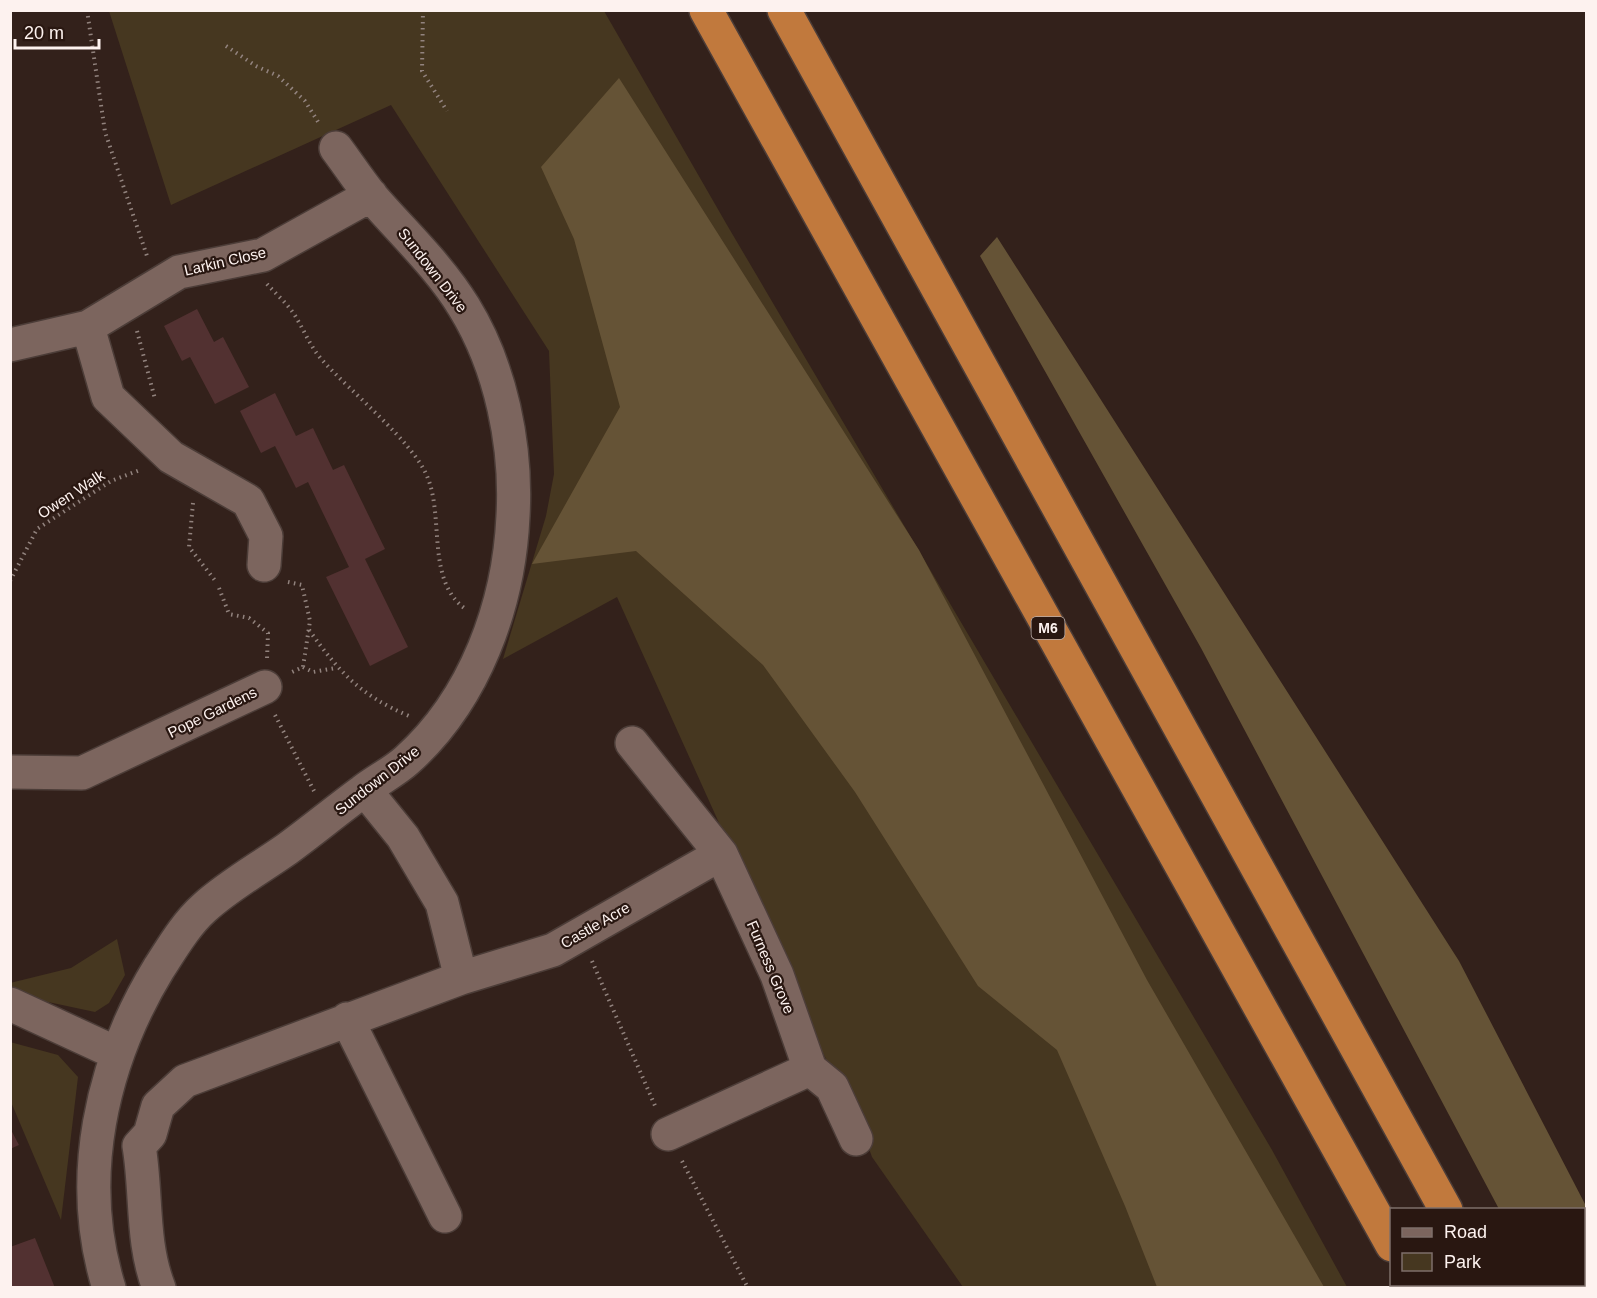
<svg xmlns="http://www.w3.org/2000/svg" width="1597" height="1298" font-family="Helvetica,sans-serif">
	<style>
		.green { fill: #463720 }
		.forest { fill: #655336 }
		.building { fill: #523131 }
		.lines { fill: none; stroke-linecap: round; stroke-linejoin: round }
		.minor-casing { stroke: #4c3d38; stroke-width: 36 }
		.highway-casing { stroke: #4c3d38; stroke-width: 36 }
		.path { stroke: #92837e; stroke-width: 4; stroke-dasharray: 1.5 4.5; stroke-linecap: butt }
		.minor { stroke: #7c655e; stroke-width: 33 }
		.highway { stroke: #c1793d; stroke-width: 33 }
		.labels { text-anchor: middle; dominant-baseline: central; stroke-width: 4.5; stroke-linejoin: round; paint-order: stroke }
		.shield { fill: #291711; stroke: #bdb0ac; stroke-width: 1.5 }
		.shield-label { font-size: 14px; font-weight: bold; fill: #fdf2ef }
		.street-label { font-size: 15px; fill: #fdf2ef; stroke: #291711 }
	</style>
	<rect width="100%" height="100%" fill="#33211b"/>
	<path class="green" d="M109 11H604L727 225 1272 1150 1347 1287H963L872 1157 862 1129 822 1051 617 597 503 659 546 516 554 474 549 351 391 105 171 205Z
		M117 939 125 975 109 1003 95 1012 34 999 11 986 10 983 71 968Z
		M10 1042 58 1055 78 1077 61 1220 11 1102Z"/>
	<path class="forest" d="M619 78 919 550 1147 980 1324 1287H1157L1125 1206 1057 1050 978 986 855 792 763 665 636 551 532 564 620 407 574 239 541 167Z
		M997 237 1459 961 1586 1206V1287H1541L1539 1285 1584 1284V1210L1499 1209 1201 648 980 256Z"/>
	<path class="building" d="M197 309 214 342 223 337 249 387 215 404 190 357 182 361 164 326Z
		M275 393 296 436 313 428 333 470 344 465 385 549 365 559 408 647 370 666 326 577 349 567 308 482 296 488 275 446 261 453 240 411Z
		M10 1128 19 1145 10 1149Z
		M35 1238 55 1288H10V1247Z"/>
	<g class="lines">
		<defs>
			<path id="minor" d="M88 327 108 397 171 457 248 501 266 536 264 565
				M10 345 88 327 179 272 263 255 371 195
				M632 743 721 854 777 975 810 1069 668 1134
				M10 772 82 773 265 687
				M365 790 403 837 442 903 461 978 553 950 721 854
				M10 1004 116 1053
				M347 1019 445 1216
				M810 1069 832 1087 856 1139
				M109 1288C75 1179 101 1063 159 968 172 948 186 924 204 908 228 886 260 868 287 849 313 830 337 810 363 791 377 780 394 772 407 760 475 699 509 605 513 516 517 446 501 367 464 307 439 266 403 233 372 197 359 181 348 164 336 148
				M159 1288C141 1242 147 1193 139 1146L150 1134 158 1106 185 1081 461 978"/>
			<path id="highway" d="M706 10 1392 1245
				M784 10 1446 1210
				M1412 1284 1414 1288
				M1485 1284 1486 1288"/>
		</defs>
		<use href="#minor" class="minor-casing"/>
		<use href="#highway" class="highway-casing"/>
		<path class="path" d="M87 10 105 132 147 256
			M423 10 422 71 447 111
			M226 46 256 66 278 76 305 101 320 125
			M267 284C277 295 290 306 297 319 306 334 311 348 323 361 350 391 413 442 427 476 445 518 425 582 467 610
			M137 331 155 399
			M193 503 189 547 217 583
			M10 581 37 529 111 481 140 470
			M288 582 302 585 310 621 303 667 292 672
			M219 588 229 614 249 618 268 633 267 659
			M309 630C340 673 360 695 409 716
			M303 667 313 672 336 668
			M275 715 314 791
			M592 961 656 1108
			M682 1161 748 1288"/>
		<use href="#minor" class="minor"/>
		<use href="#highway" class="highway"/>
	</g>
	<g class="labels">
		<rect class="shield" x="1031.5" y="617" width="33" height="22" rx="4.5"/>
		<g class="shield-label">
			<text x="1048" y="628">M6</text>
		</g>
		<g class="street-label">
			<text transform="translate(225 261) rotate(-13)">Larkin Close</text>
			<text transform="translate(433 270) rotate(52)">Sundown Drive</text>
			<text transform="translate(71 494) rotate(-33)">Owen Walk</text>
			<text transform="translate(212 712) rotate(-26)">Pope Gardens</text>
			<text transform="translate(377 780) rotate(-38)">Sundown Drive</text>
			<text transform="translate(595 925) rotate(-30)">Castle Acre</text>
			<text transform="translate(771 967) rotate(67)">Furness Grove</text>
		</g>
	</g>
	<rect width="1597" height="1298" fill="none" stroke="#fdf2ef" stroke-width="24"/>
	<rect x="1390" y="1208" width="195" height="78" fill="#291711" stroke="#7e6f6a" stroke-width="1.5"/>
	<rect x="1402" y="1228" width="30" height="9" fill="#7c655e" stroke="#7e6f6a" stroke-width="1.5"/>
	<text x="1444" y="1238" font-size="18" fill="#fdf2ef">Road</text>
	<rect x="1402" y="1253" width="30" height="18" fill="#463720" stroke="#7e6f6a" stroke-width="1.5"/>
	<text x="1444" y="1268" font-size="18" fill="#fdf2ef">Park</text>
	<path d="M15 39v9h84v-9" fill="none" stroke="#fdf2ef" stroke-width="3"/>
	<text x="24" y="39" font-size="18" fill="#fdf2ef" stroke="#291711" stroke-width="4.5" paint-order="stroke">20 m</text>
</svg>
